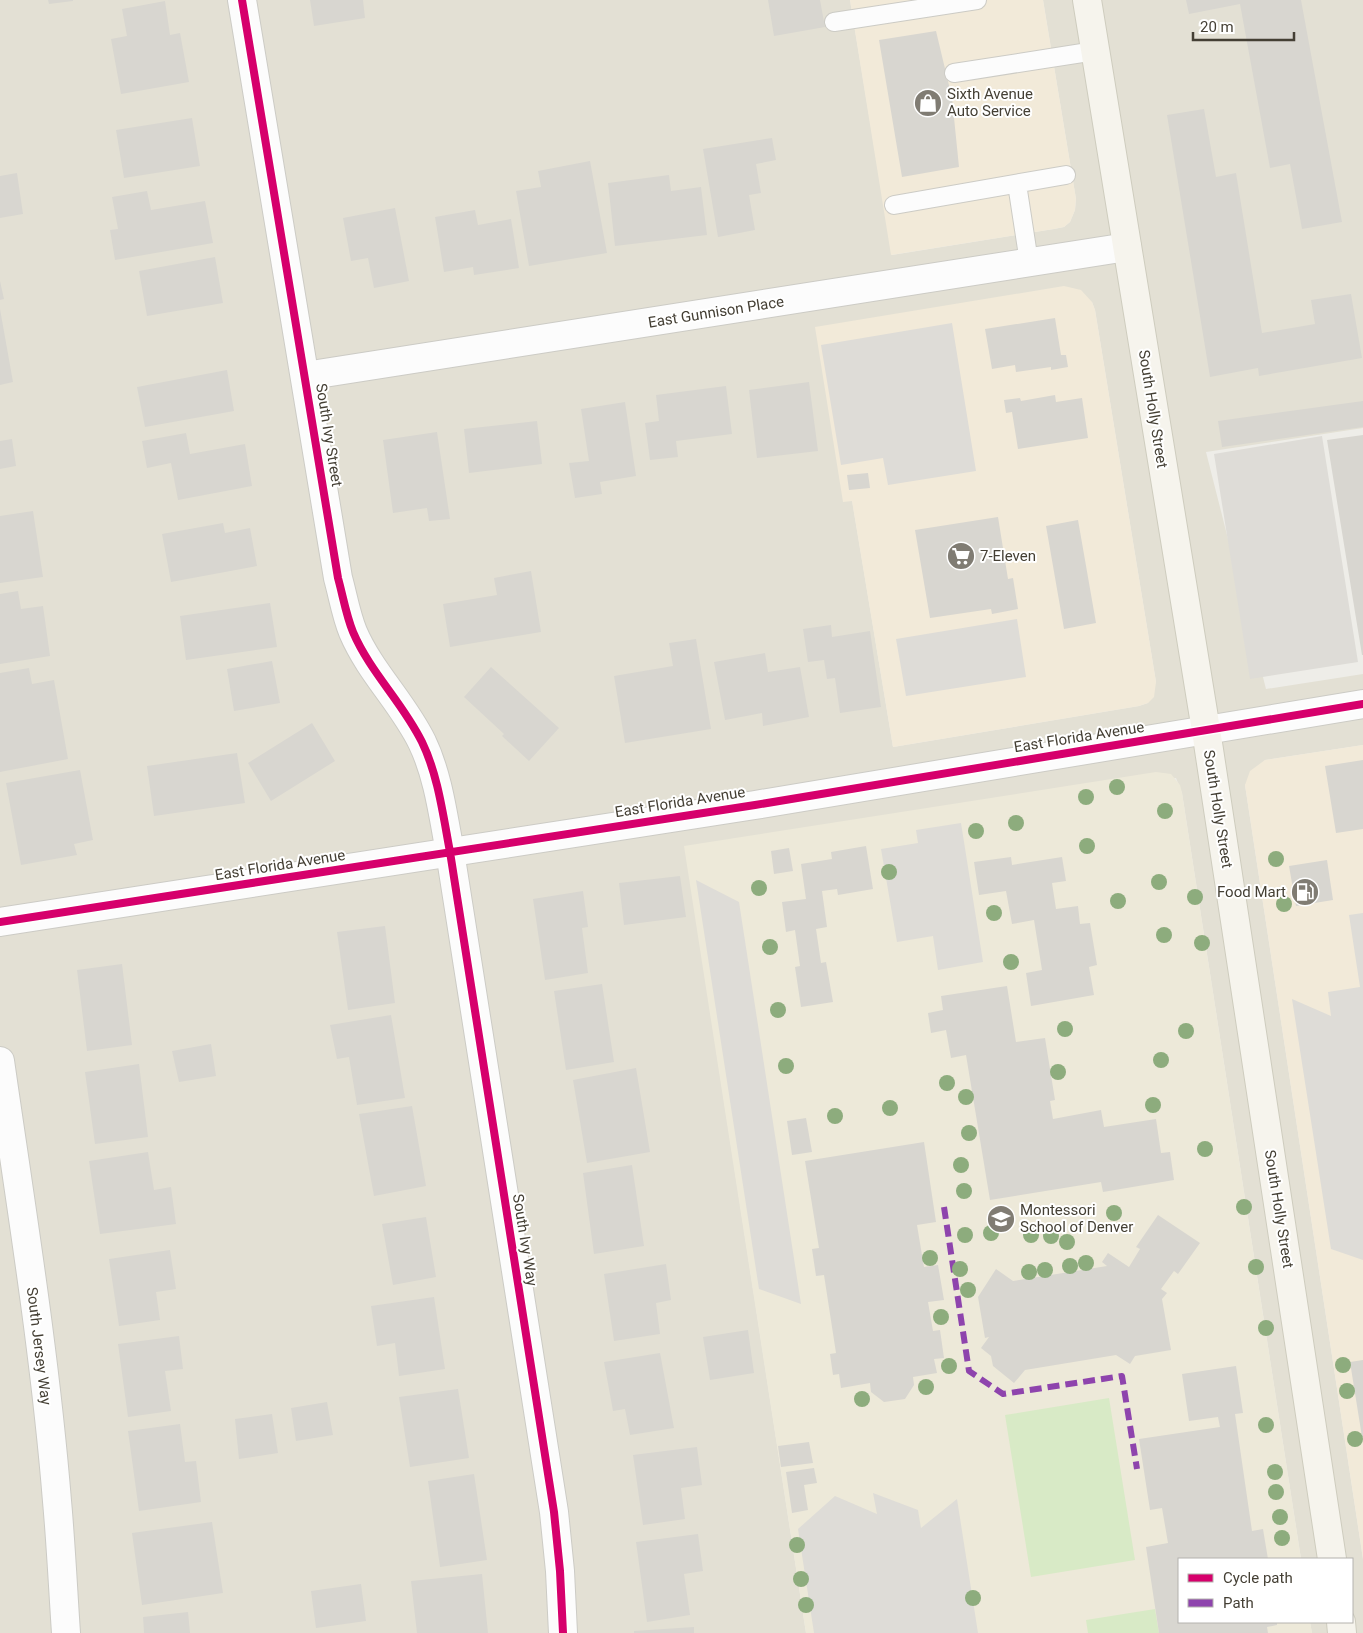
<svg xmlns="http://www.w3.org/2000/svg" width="1363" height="1633" font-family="Roboto,sans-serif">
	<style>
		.residential { fill: #e3e0d4; fill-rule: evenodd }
		.commercial { fill: #f2ead9 }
		.education { fill: #ede9d9 }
		.garden { fill: #d8eac6 }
		.parking { fill: #dedcd7 }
		.building { fill: #d8d6d0 }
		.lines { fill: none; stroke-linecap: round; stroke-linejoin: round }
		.service-casing { stroke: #cccbc5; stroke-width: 20 }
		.minor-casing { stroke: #cccbc5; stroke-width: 30 }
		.tertiary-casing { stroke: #cccbc5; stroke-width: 30 }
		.secondary-casing { stroke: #ceccbe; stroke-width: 30 }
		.service { stroke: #fcfcfc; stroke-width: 18 }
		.minor { stroke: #fcfcfc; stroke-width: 28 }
		.tertiary { stroke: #fcfcfc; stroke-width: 28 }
		.secondary { stroke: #f6f4ed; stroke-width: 28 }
		.quiet { stroke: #8e44ad; stroke-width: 6; stroke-dasharray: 12 6; stroke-linecap: butt }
		.cycleway-casing { stroke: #fff; stroke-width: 11 }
		.cycleway { stroke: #d6006c; stroke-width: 8 }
		.tree { fill: #8dac7d }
		.labels { text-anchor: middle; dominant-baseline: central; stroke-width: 4; stroke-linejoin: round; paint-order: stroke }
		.poi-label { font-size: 15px; fill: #443f34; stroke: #fff; text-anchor: start }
		.street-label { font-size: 15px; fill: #443f34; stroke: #fff }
	</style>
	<rect width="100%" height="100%" fill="#eeede8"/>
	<path class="residential" d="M0 0H850L892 255 1054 229 1064 227 1070 222 1075 210 1076 199 1043 0H1363V428L1206 452 1266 689 1363 674V745L1265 760 1245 785 1363 1559V1633H1312L1310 1622H1352V1559H1301L1182 793 1176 778 685 847 806 1633H0ZM1092 302 1095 310 1156 682 1148 703 1139 706 893 747 852 500 843 501Z"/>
	<path class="commercial" d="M850 0H1043L1076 199 1075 210 1070 222 1064 227 1054 229 891 255Z
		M1064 286 1081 290 1092 302 1095 310 1156 682 1154 697 1148 703 1139 706 893 747 852 501 843 502 815 327Z
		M1363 745V1559L1245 785 1250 771 1265 760Z"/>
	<path class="education" d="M1156 772 1171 774 1180 785 1182 793 1301 1559H1179V1622H1310L1312 1633H806L684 846Z"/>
	<path class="garden" d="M1109 1398 1135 1560 1031 1577 1005 1415Z
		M1155 1609 1159 1633H1088L1086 1620Z"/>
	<path class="parking" d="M952 323 976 471 888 485 883 458 841 465 821 345Z
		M1322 436 1358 662 1250 679 1214 454Z
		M1017 619 1026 677 906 696 896 639Z
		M961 823 983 962 938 970 933 936 897 942 881 849 918 843 916 830Z
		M696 880 739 902 801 1304 759 1289Z
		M1363 913V1260L1331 1249 1292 999 1331 1016 1328 992 1360 987 1349 915Z
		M873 1493 918 1510 921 1528 957 1499 978 1633H814L798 1529 835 1496 877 1514Z"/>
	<path class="building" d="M48 0H73V1L49 4Z
		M310 0H363L365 18 314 26Z
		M768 0H820L825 27 774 36Z
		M1186 0H1301L1342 222 1302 229 1290 164 1270 168 1240 4 1189 14Z
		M165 1 170 35 180 33 189 82 121 94 111 39 127 36 122 9Z
		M936 31 952 98 959 167 902 177 879 40Z
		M1204 109 1216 177 1236 173 1262 333 1315 324 1311 300 1351 294 1362 358 1259 376 1258 368 1210 377 1167 115Z
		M192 118 200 166 124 178 116 130Z
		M772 138 776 160 756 164 761 193 749 195 755 230 718 237 703 149Z
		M590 161 607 253 529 266 516 191 541 187 538 171Z
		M17 173 23 214 0 218V176Z
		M669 175 671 191 701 187 707 235 615 246 608 183Z
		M147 191 151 210 205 201 213 243 115 260 110 230 118 229 112 197Z
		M395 208 409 281 374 288 368 258 351 261 343 218Z
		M475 210 478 225 511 219 519 268 474 275 473 267 444 272 435 217Z
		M215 257 223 303 147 316 139 271Z
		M0 281 4 299 0 300Z
		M0 309 13 382 0 385Z
		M1055 318 1061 355H1066L1068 367 1051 370V367L1016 372 1015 365 992 369 985 329Z
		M227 370 234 411 145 427 137 387Z
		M809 382 818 451 757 458 749 390Z
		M726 386 732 434 676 441 678 457 650 460 645 423 659 421 656 395Z
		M1055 395 1056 402 1082 398 1088 438 1018 449 1012 412 1006 413 1004 400 1020 398 1021 401Z
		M1363 401V427L1222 447 1218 421Z
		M625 402 636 476 600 482 602 494 575 498 569 463 589 461 581 409Z
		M537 421 542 464 469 473 464 429Z
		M437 432 450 519 429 521 427 508 393 513 383 440Z
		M186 433 190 454 245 444 252 486 178 500 171 463 147 468 142 441Z
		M1363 435V655H1362L1327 440Z
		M12 439 16 466 0 469V441Z
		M868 473 870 488 849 490 847 475Z
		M33 511 43 577 0 583V516Z
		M998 517 1008 579 1013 578 1018 609 992 614 991 609 930 618 915 530Z
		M1078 520 1096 623 1064 629 1046 526Z
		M223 523 225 533 250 528 257 566 171 582 162 534Z
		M531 571 541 632 450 647 443 604 497 595 494 578Z
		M18 591 21 609 43 606 50 656 0 664V594Z
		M270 603 277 647 186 660 180 616Z
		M831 625 832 637 870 631 881 707 840 713 835 678 827 679 824 660 808 662 803 629Z
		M696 639 711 729 625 743 614 676 673 666 669 643Z
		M765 653 768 672 800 667 809 717 763 726 762 713 725 720 714 662Z
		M272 661 280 703 234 711 227 669Z
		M491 667 559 728 529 761 502 736 504 734 464 697Z
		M29 668 32 684 54 680 68 759 0 772V673Z
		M312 723 335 761 271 801 248 763Z
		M237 753 245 803 154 816 147 766Z
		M1363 760V829L1336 833 1325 766Z
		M80 770 93 840 74 844 77 855 21 865 6 783Z
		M866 846 873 889 838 895 837 889 822 891 827 927 816 929 821 963 826 962 833 1002 801 1007 795 967 800 966 795 930 786 932 782 902 806 899 801 864 832 859 831 852Z
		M789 848 793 871 774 874 771 851Z
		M1011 857 1012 865 1062 857 1066 881 1052 883 1056 909 1078 906 1080 924 1090 923 1097 965 1089 967 1094 995 1031 1006 1026 973 1042 970 1034 920 1012 924 1006 891 979 895 974 862Z
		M1327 860 1333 900 1296 906 1289 866Z
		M680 876 686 917 624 925 619 883Z
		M583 891 588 927 582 928 588 973 545 980 533 899Z
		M385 926 395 1003 348 1010 337 932Z
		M122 964 132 1045 87 1051 77 970Z
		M602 984 614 1062 566 1070 554 991Z
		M1007 986 1016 1042 1045 1038 1055 1100 1050 1101 1053 1119 1101 1110 1104 1127 1156 1119 1161 1153 1170 1152 1174 1180 1103 1192 1101 1182 990 1200 966 1055 951 1058 946 1030 931 1033 928 1013 943 1010 941 996Z
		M391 1015 405 1098 357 1105 349 1057 337 1059 330 1025Z
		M211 1044 216 1076 179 1082 172 1051Z
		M139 1064 148 1137 95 1144 85 1072Z
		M636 1068 650 1152 587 1163 573 1080Z
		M412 1106 426 1186 374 1196 359 1114Z
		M806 1118 812 1152 792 1155 787 1121Z
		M924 1142 936 1222 917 1225 924 1267 938 1265 944 1300 928 1302 933 1331 940 1330 944 1358 934 1359 937 1373 913 1377 914 1385 905 1399 884 1402 871 1392 870 1383 841 1388 839 1374 833 1375 830 1354 836 1353 824 1275 816 1276 812 1249 819 1248 805 1161Z
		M148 1152 154 1190 171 1187 176 1224 100 1234 89 1161Z
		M632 1165 644 1246 594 1254 583 1173Z
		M1158 1215 1200 1243 1178 1274 1174 1271 1161 1289 1167 1293 1162 1299 1171 1350 1135 1356 1130 1364 1116 1355 1025 1370 1014 1383 993 1366 991 1356 981 1348 989 1337 985 1338 978 1297 996 1269 1013 1281 1107 1266 1102 1262 1108 1253 1129 1267 1140 1249 1136 1247Z
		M426 1217 436 1277 393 1285 382 1224Z
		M170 1250 176 1289 156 1292 160 1320 119 1326 109 1259Z
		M666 1264 671 1300 656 1303 660 1334 614 1341 604 1274Z
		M434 1297 445 1369 399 1376 395 1343 377 1346 371 1306Z
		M748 1330 754 1373 710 1380 703 1337Z
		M179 1336 183 1369 165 1371 171 1411 128 1417 118 1344Z
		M660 1353 674 1428 630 1435 625 1409 613 1411 604 1362Z
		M1363 1360V1437H1362L1350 1362Z
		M1236 1366 1243 1413 1235 1414 1252 1531 1263 1529 1268 1559H1179V1622H1277V1625L1267 1627 1268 1633H1159L1146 1547 1168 1543 1162 1508 1150 1510 1139 1439 1220 1427 1218 1417 1189 1421 1182 1374Z
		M458 1389 469 1458 410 1467 399 1397Z
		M327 1402 333 1435 296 1441 291 1408Z
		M272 1414 278 1453 239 1459 235 1419Z
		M180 1424 185 1462 196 1461 201 1502 139 1511 128 1431Z
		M809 1442 813 1463 781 1467 778 1446Z
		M697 1447 702 1485 681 1488 685 1519 643 1525 633 1455Z
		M814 1468 817 1483 804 1485 808 1510 792 1513 786 1472Z
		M474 1474 487 1560 440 1567 428 1481Z
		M212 1522 223 1593 142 1605 132 1533Z
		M698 1534 703 1571 684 1574 690 1615 647 1622 636 1542Z
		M482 1574 488 1633H417L411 1581Z
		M361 1584 366 1621 316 1628 311 1591Z
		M188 1612 190 1633H144L143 1617Z
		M694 1627V1633H634V1631Z"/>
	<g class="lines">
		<defs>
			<path id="service" d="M834 22 977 0
				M954 73 1095 51
				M1017 184 1029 262
				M894 205 1066 175"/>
			<path id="minor" d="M242 0 338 578C343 596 346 615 353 632 370 672 403 703 422 742 438 775 443 815 450 852L554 1512 560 1571 563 1633
				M305 376 1127 247
				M0 1061C21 1207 45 1353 57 1501 61 1545 63 1589 66 1633"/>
			<path id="tertiary" d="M0 922 755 805 1363 704"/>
			<path id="secondary" d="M1087 0 1206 730 1332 1559
				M1341 1622 1342 1633"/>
		</defs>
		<use href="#service" class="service-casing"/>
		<use href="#minor" class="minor-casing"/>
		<use href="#tertiary" class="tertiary-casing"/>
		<use href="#secondary" class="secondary-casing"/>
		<use href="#service" class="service"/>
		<use href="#minor" class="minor"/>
		<use href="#tertiary" class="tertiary"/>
		<use href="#secondary" class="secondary"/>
		<path class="quiet" d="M944 1207 969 1371 1003 1394 1122 1376 1137 1469"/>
		<defs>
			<path id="cycleway" d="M242 0 338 578C343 596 346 615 353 632 370 672 403 703 422 742 438 775 443 815 450 852L554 1512 560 1571 563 1633
				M0 922 755 805 1363 704"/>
		</defs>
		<use href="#cycleway" class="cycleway-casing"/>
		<use href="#cycleway" class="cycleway"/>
	</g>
	<g class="tree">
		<circle cx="1117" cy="787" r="8"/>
		<circle cx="1086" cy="797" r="8"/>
		<circle cx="1165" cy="811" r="8"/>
		<circle cx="1016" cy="823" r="8"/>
		<circle cx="976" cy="831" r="8"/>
		<circle cx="1087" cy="846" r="8"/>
		<circle cx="1276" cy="859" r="8"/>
		<circle cx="889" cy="872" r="8"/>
		<circle cx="1159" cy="882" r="8"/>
		<circle cx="759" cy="888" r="8"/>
		<circle cx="1195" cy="897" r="8"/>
		<circle cx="1118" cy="901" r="8"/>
		<circle cx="1284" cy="904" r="8"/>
		<circle cx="994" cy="913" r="8"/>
		<circle cx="1164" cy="935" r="8"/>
		<circle cx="1202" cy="943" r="8"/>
		<circle cx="770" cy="947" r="8"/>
		<circle cx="1011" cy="962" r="8"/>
		<circle cx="778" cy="1010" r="8"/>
		<circle cx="1065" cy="1029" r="8"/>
		<circle cx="1186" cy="1031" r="8"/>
		<circle cx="1161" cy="1060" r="8"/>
		<circle cx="786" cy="1066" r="8"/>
		<circle cx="1058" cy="1072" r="8"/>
		<circle cx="947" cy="1083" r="8"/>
		<circle cx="966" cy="1097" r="8"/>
		<circle cx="1153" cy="1105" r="8"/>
		<circle cx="890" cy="1108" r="8"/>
		<circle cx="835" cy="1116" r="8"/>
		<circle cx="969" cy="1133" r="8"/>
		<circle cx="1205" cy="1149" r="8"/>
		<circle cx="961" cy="1165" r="8"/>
		<circle cx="964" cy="1191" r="8"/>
		<circle cx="1244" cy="1207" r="8"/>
		<circle cx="1114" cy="1213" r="8"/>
		<circle cx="991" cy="1233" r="8"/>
		<circle cx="965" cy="1235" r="8"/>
		<circle cx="1031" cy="1235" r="8"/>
		<circle cx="1051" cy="1236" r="8"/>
		<circle cx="1067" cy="1242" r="8"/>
		<circle cx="930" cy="1258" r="8"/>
		<circle cx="1086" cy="1263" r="8"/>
		<circle cx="1070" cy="1266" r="8"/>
		<circle cx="1256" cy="1267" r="8"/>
		<circle cx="960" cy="1269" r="8"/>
		<circle cx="1045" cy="1270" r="8"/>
		<circle cx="1029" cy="1272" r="8"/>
		<circle cx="968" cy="1290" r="8"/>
		<circle cx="941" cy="1317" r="8"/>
		<circle cx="1266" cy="1328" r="8"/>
		<circle cx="1343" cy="1365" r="8"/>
		<circle cx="949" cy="1366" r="8"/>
		<circle cx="926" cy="1387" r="8"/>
		<circle cx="1347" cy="1391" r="8"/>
		<circle cx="862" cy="1399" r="8"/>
		<circle cx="1266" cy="1425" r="8"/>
		<circle cx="1355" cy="1439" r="8"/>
		<circle cx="1275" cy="1472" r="8"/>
		<circle cx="1276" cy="1492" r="8"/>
		<circle cx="1280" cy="1517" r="8"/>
		<circle cx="1282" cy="1538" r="8"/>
		<circle cx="797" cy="1545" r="8"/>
		<circle cx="801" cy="1579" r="8"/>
		<circle cx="973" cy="1598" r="8"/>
		<circle cx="806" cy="1605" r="8"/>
	</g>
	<defs>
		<symbol id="shop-disc" viewBox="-11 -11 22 22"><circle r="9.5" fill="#807c73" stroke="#fff"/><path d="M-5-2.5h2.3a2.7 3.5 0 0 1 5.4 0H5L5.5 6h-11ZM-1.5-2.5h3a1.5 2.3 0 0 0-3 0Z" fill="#fff"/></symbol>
		<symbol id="supermarket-disc" viewBox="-11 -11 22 22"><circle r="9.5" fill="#807c73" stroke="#fff"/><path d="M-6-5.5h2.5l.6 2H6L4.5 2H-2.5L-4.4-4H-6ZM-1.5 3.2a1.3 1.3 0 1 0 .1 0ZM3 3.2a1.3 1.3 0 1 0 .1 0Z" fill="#fff"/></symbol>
		<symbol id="fuel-disc" viewBox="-11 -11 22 22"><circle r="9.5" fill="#807c73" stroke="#fff"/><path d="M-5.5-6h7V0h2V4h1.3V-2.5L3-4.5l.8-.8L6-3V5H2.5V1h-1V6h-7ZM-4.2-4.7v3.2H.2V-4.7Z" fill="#fff"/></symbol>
		<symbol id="school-disc" viewBox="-11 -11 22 22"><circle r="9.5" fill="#807c73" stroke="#fff"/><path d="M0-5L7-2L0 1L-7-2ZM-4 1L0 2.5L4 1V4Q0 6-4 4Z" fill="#fff"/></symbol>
	</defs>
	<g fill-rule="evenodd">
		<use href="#shop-disc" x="912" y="87" width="32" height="32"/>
		<use href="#supermarket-disc" x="945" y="540" width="32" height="32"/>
		<use href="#fuel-disc" x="1289" y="876" width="32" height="32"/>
		<use href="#school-disc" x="985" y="1203" width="32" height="32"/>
	</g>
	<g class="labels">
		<g class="poi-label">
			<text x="947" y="94">Sixth Avenue<tspan x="947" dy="17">Auto Service</tspan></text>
			<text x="980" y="556">7-Eleven</text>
			<text x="1286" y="892" text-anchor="end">Food Mart</text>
			<text x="1020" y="1210">Montessori<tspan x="1020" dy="17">School of Denver</tspan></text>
		</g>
		<g class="street-label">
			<text transform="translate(716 312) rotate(-9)">East Gunnison Place</text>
			<text transform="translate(1153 409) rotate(81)">South Holly Street</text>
			<text transform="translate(329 435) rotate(81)">South Ivy Street</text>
			<text transform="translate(1079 737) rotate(-9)">East Florida Avenue</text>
			<text transform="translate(680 802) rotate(-9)">East Florida Avenue</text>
			<text transform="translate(1218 809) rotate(81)">South Holly Street</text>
			<text transform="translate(280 865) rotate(-9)">East Florida Avenue</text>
			<text transform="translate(1279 1209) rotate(81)">South Holly Street</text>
			<text transform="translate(525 1240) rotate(81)">South Ivy Way</text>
			<text transform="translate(39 1346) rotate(83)">South Jersey Way</text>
		</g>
	</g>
	<rect x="1178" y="1558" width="175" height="65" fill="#ffffff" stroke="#b4b2ae"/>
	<rect x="1188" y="1574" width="25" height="8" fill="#d6006c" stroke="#b4b2ae"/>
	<text x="1223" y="1583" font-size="15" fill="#443f34">Cycle path</text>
	<rect x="1188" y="1599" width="25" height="8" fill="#8e44ad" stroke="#b4b2ae"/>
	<text x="1223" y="1608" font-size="15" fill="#443f34">Path</text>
	<path d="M1193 32v8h101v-8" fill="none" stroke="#443f34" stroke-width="2.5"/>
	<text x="1200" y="32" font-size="15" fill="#443f34" stroke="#ffffff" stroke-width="4" paint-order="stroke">20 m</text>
</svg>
